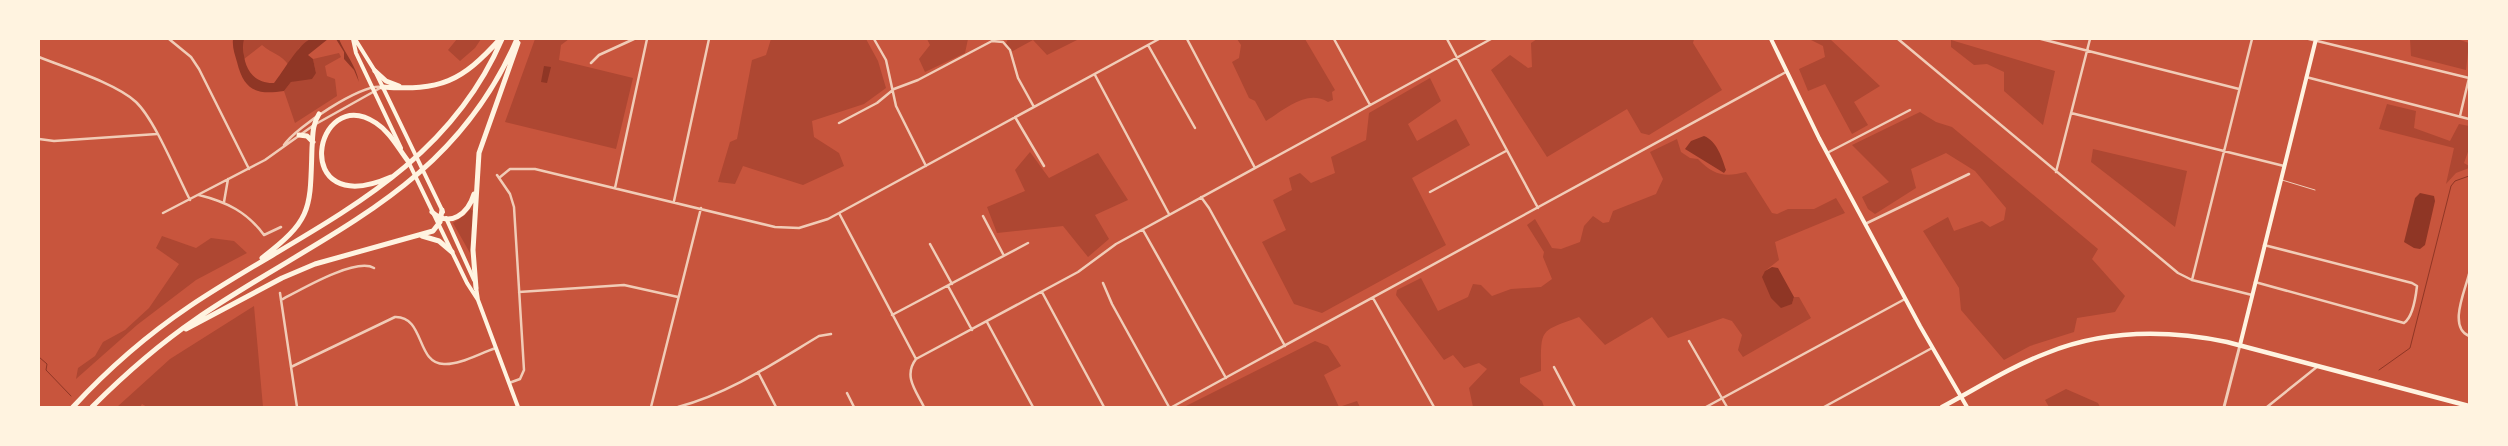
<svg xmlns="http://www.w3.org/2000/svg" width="2508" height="446" font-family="'PT Sans Narrow',sans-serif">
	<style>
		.green { fill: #ae4732 }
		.water { fill: #8f3625 }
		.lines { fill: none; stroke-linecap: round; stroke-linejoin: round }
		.stream { stroke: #8f3625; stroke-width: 1 }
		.service { stroke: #f1ccb7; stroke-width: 1 }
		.minor { stroke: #f1ccb7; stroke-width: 2.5 }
		.tertiary { stroke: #f1ccb7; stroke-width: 3 }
		.secondary { stroke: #fff3e0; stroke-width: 4 }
		.primary { stroke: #fff3e0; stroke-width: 4.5 }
		.motorway { stroke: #fff3e0; stroke-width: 5 }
	</style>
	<rect width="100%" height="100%" fill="#c8553d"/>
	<path class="green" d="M244 39H312L299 48 289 66C282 54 272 54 262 45L244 59Z
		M457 39H481L475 48 460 61 448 50Z
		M535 39H569L561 45 559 60 633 78 616 149 505 122Z
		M771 39H866L878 61 886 88 864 104 812 121 814 137 839 153 844 166 803 185 743 166 735 184 718 182 730 142 737 139 752 60 766 55Z
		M927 39H968L965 53 925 72 919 59 930 45Z
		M1008 39H1079L1047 55 1033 40 1011 52 1006 43Z
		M1237 39H1305L1335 90 1332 92 1333 100 1328 102C1307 89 1285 109 1266 121L1255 101 1249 98 1232 62 1239 58 1241 45Z
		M1537 39H1694L1693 43 1722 90 1649 135 1641 133 1627 109 1547 157 1491 70 1510 55 1528 68 1532 67 1531 43Z
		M1809 39H1830L1880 86 1854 102 1868 125 1852 134 1825 84 1808 91 1799 69 1825 57 1823 46Z
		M2410 39H2457L2469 43 2466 70 2411 56Z
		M1951 40 2055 71 2043 125 2004 91V72L1987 64 1974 65 1951 47Z
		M339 53 341 57 325 66 327 76 335 79 337 96 295 123 284 91 291 82 316 73 313 59Z
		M1430 78 1441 101 1408 124 1417 141 1456 119 1470 145 1412 178 1446 245 1322 313 1294 304 1262 242 1286 230 1273 200 1292 190 1289 178 1300 173 1311 183 1335 173 1331 157 1366 140 1369 113Z
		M2387 104 2416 111 2414 128 2450 141 2459 124 2469 126V149L2464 163 2469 166V168L2456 173 2446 184 2454 148 2379 129Z
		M1920 112 1936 122 1952 127 2098 249 2092 259 2125 296 2115 312 2077 318 2074 332 2030 346 2004 360 1961 310 1959 288 1923 231 1948 217 1954 231 1982 221 1990 227 2004 220 2006 208 1975 171 1946 153 1911 169 1916 188 1875 214 1868 209 1862 197 1889 182 1852 145Z
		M1677 139 1681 152 1690 158 1698 159C1714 176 1725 177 1746 172L1772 213 1777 214 1788 209H1814L1836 198 1845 213 1775 242 1779 260 1765 271 1792 304 1794 297H1799L1811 318 1743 357 1738 350 1742 335 1732 321 1723 318 1668 338 1652 317 1605 345 1579 317C1539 332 1541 328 1541 371L1520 378V383L1542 401 1544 407H1473L1469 388 1487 369 1479 363 1464 368 1453 355 1444 360 1396 295 1397 290 1421 278 1438 311 1468 297 1473 284 1481 285 1492 296 1511 289 1541 287 1552 279 1543 257 1544 252 1527 225 1535 219 1552 248 1561 249 1580 242 1584 226 1593 216 1603 223 1609 222 1613 211 1656 194 1663 179 1650 152Z
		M2093 149 2187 171 2175 227 2091 162Z
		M1030 152 1049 178 1098 153 1128 200 1095 215 1109 239 1088 257 1063 226 997 233 987 207 1025 191 1015 170Z
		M470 209 473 211 470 253 453 223 465 215Z
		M162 236 196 248 211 238 234 241 247 253 196 280 137 325 76 379 78 368 95 356 103 342 125 330 149 308 179 264 156 248Z
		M254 306 263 407H147L142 404 140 407H117L170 359Z
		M1315 341 1328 346 1341 366 1324 375 1339 407 1357 401 1360 407H1184Z
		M2066 389 2098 403 2100 407H2049L2045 400Z"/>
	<path class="water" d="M233 39H244C241 61 249 84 274 83 283 72 299 43 311 39 315 37 323 39 328 39L308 55 313 59 316 73 312 79 291 82 284 91C257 95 244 91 237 62 235 55 232 47 233 39Z
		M336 39H339C345 54 356 65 359 82L354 70 344 59V52Z
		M544 66 551 67 547 83 541 82Z
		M1704 136C1717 141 1722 158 1726 170L1724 173 1685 149 1691 141Z
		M2420 193 2434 196 2435 201 2425 245 2420 249 2414 248 2404 242 2415 198Z
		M1772 267 1778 268 1794 297 1792 304 1781 308 1771 298 1762 277 1765 271Z"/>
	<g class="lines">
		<path class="stream" d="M39 357 47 364 46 370 71 396
			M2379 370 2410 348 2451 186 2455 181 2469 176"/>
		<path class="service" d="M2282 180 2315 190"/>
		<path class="minor" d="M169 39 191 57 199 69 249 169
			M874 39 886 60 896 106 926 166
			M1187 39 1255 168
			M1334 39 1370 105
			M1447 39 1538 208
			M1898 39 2178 273 2192 280 2252 295
			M2041 39 2239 89
			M2309 39 2469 78
			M1148 45 1195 128
			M39 57C66 68 115 83 136 102 155 120 177 175 190 200
			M591 63 599 55 634 39
			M1095 75 1169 214
			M2306 77 2469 119
			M2071 113 2284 166
			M2460 116 2469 78
			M1015 117 1044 166
			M839 123 877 103 894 89 918 80 992 41 1003 42 1010 50 1018 78 1034 107
			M39 139 54 141 157 134
			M284 145C296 127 361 84 382 87
			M1827 153 1910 110
			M2056 172 2090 39
			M497 175 510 194 514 207 524 370 520 379 509 383
			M499 178 510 169H535L775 227 799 228 828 219 1159 39
			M615 188 647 39
			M1430 192 1506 151
			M199 195C227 202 247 212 264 235L281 227
			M1201 197 1209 208 1285 346
			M674 201 709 39
			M224 202 228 179
			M163 213 265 160 314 125 382 87
			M839 213 916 359
			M983 216 1003 254
			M1865 224 1969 174
			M1143 230 1226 378
			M930 244 952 284
			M2469 274C2465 291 2448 327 2469 336
			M2192 280 2252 39
			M2255 282 2404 323C2413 317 2416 295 2417 286L2412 283 2264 245
			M1103 283 1112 304 1169 407
			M948 286 972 330
			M519 292 624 285 678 297
			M1042 292 1104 407
			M280 293 297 407
			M1373 298 1434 407
			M281 300C300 290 356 257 374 268
			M892 315 1028 243
			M987 322 1033 407
			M1689 341 1727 407
			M291 367 395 317C425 316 416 364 444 364 460 365 480 353 496 348
			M1554 367 1575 407
			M758 372 776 407
			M847 393 854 407
			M651 407 701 208
			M678 407C730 393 774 363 819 336L831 334
			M924 407C916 391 903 376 916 359L1078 272 1116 244 1491 39
			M1172 407 1786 72
			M1706 407 1905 299
			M1824 407 1932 348
			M2267 407 2318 366"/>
		<path class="tertiary" d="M2224 407 2240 345"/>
		<path class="secondary" d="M353 39 356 53 401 148
			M355 39 375 71 443 212
			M1771 39 1819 138 1920 326 1967 407
			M408 161 467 283 478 300
			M446 218 474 280
			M476 287 478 300 518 407
			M2240 345 2316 39"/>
		<path class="primary" d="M1942 407C1976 389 2010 367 2047 353 2104 330 2168 330 2227 342L2469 406"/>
		<path class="motorway" d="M375 71 386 81 399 86
			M382 87C441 91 461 82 500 39
			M299 135 307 136 313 142
			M391 177C288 222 314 82 376 123 390 132 398 148 408 161
			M432 212C450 228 468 214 474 194
			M422 236 439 241 452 252
			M262 258C313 219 310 209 312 148 313 135 312 125 319 114
			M476 288 473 250 479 153 518 43
			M186 329 282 278 315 264 433 231 440 222 442 210
			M73 407C108 369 147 335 190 306 308 227 442 179 502 39
			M92 407C124 375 158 345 196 319 323 232 451 192 517 39"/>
	</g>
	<rect width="2508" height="446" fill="none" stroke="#fff3e0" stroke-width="80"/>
</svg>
